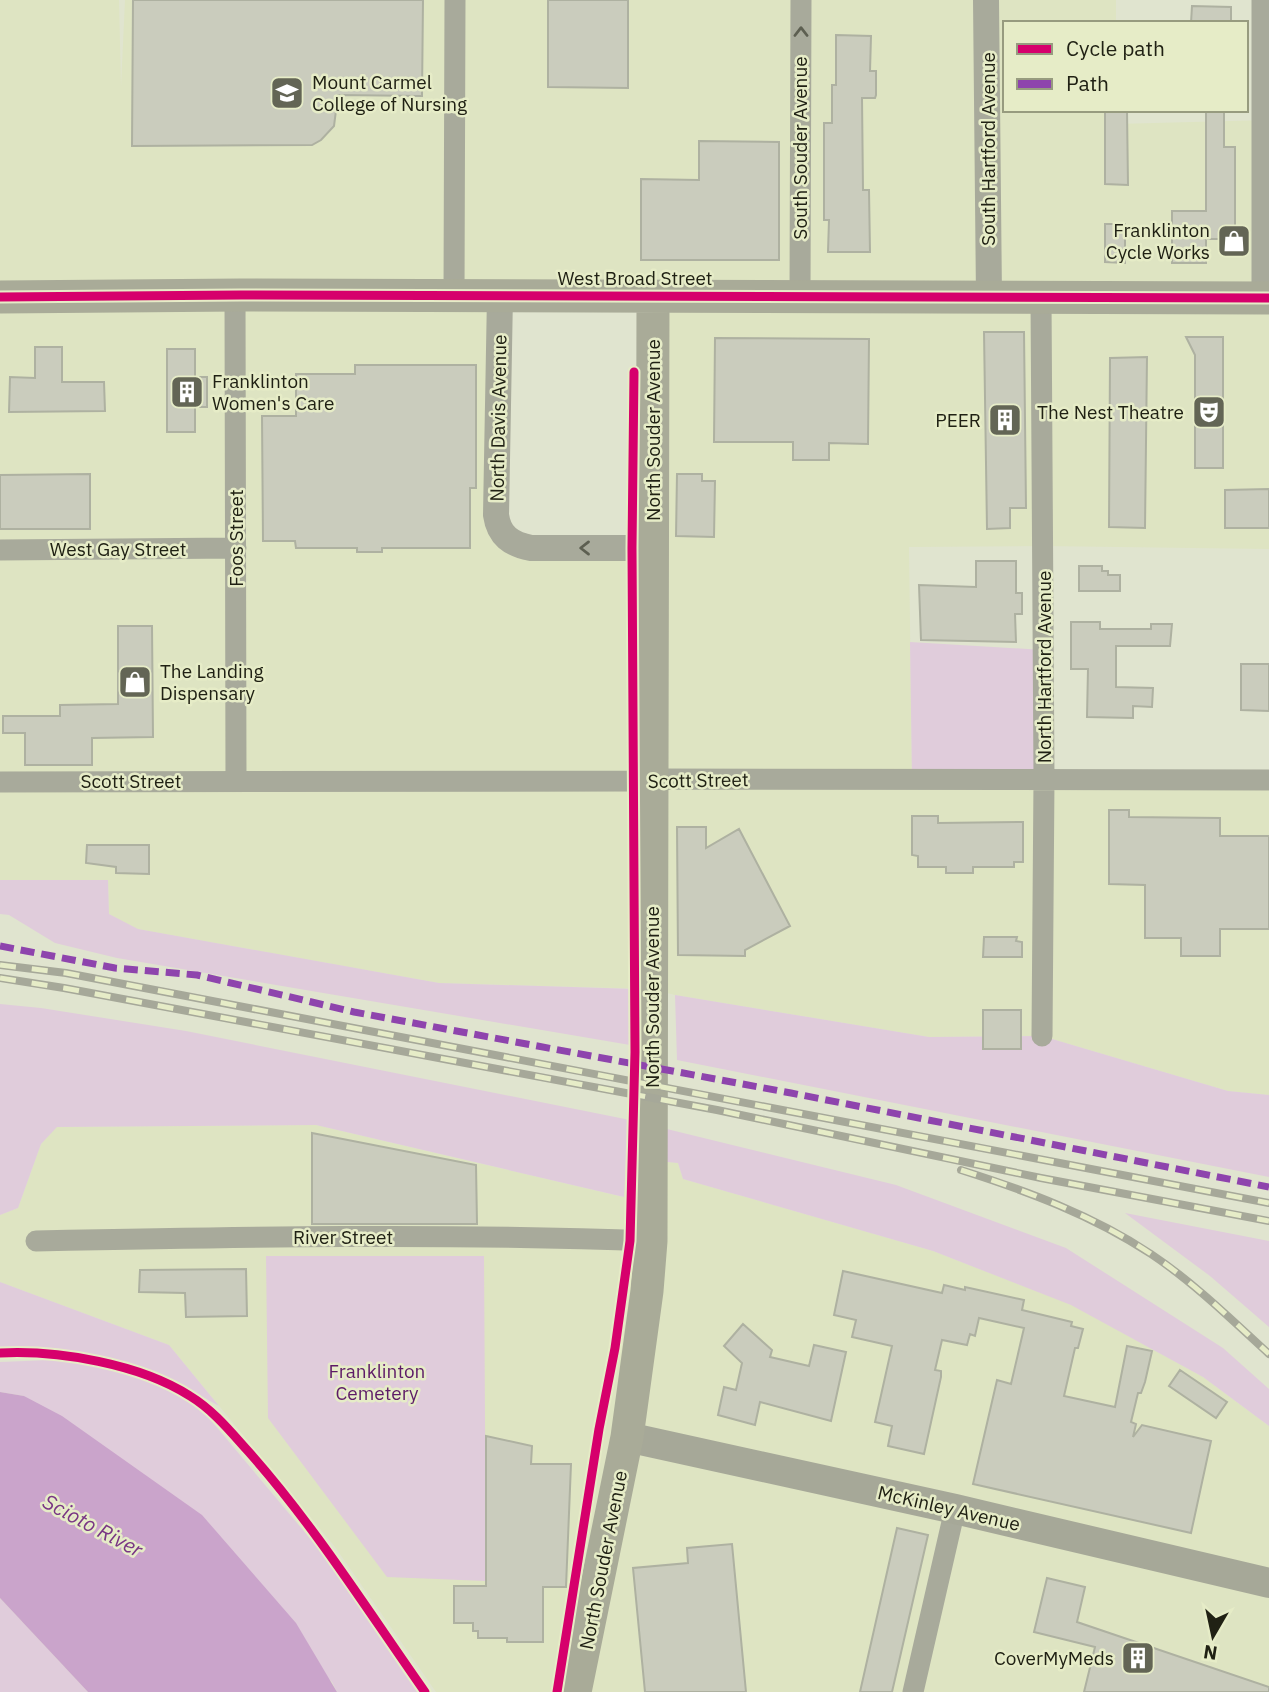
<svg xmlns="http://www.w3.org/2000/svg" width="1269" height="1692" font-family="'IBM Plex Sans',sans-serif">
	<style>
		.built { fill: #dee4c2; fill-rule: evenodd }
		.green { fill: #e0ccdb }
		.water { fill: #caa4cb }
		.building { fill: #caccbd; stroke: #aeb1a1; stroke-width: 2 }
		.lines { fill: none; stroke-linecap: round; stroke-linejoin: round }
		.minor { stroke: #a8aa9b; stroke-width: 21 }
		.tertiary { stroke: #a8aa9b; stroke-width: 26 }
		.secondary { stroke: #a6a898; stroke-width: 30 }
		.primary { stroke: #a9ab98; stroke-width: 33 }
		.rail-casing { stroke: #a6a899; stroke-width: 8 }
		.rail { stroke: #e6ecc7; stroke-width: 5; stroke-dasharray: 16; stroke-linecap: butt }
		.quiet { stroke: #8e44ad; stroke-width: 7; stroke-dasharray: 14 7; stroke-linecap: butt }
		.cycleway-casing { stroke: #e6ecc7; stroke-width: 13 }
		.cycleway { stroke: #d6006c; stroke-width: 9 }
		.oneway { stroke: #5d5f51 }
		.labels { text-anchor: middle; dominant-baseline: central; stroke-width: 5; stroke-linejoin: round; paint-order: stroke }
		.poi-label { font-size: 19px; fill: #202114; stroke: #e6ecc7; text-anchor: end }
		.street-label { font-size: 19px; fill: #202114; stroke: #e6ecc7 }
		.park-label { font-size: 19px; fill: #5d1a67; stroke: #e6ecc7 }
		.water-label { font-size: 21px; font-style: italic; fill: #793684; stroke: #e6ecc7 }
	</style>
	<rect width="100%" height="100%" fill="#e0e4cf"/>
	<path class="built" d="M0 0H119L121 87 125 0H1116V23H1005V110H1115L1116 124 1269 120V549L1043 546 909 547 912 779 1269 780V1095L1228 1091 1042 1036 929 1037 675 995 652 989 439 983 137 929 109 914 108 880H0ZM500 296H653V548L506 538Z
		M316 1125 623 1197 626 1157 678 1163 683 1179 933 1251 1072 1305 1203 1377 1269 1426V1692H436L335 1547 169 1345 0 1282V1215L18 1208 41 1144 56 1127Z"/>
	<path class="green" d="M910 642 1044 650V779H912Z
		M0 880H108L109 914 138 929 439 983 636 989V1046L117 958 55 943 9 915 0 914Z
		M675 995 929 1037 1042 1036 1228 1091 1269 1095V1177L677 1060Z
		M0 1004 41 1008 186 1031 630 1120 896 1185 1066 1248 1223 1348 1269 1389V1426L1203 1377 1071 1305 933 1251 683 1179 678 1163 626 1158 624 1197 316 1125 57 1127 41 1144 18 1208 0 1215Z
		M1125 1213 1269 1241V1327L1210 1276Z
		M266 1256H484L486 1581 387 1577 268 1418Z
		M0 1282 169 1345 219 1406C203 1397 187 1388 171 1380 118 1355 57 1347 0 1348Z
		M50 1360 78 1361 110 1368 159 1385 184 1397 209 1418 318 1548 419 1692H337L332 1682 24 1396 0 1392V1362Z
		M0 1598 88 1692H0Z"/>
	<path class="water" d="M0 1392 24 1396 62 1416 202 1515 296 1623 337 1692H88L0 1598Z"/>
	<path class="building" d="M133 0H423L422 96 338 95 334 126 321 140 312 145 132 146Z
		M548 0H628V88L548 87Z
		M1192 6 1231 7V23H1191Z
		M836 35 871 36 870 71H876V95L875 98H862L863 190H869L870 252H828L829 220H824V123H832V85H836Z
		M1105 110H1127L1128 185 1105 184Z
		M1206 110H1224V147H1235V239H1206V263H1172V211H1206Z
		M699 141 779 142V260H641V179L699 180Z
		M1105 224H1125V263L1105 262Z
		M984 332H1024L1026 508H1010V528L987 529Z
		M1186 337H1223V468H1195V355Z
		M715 338 869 339 868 444 829 443V460H793V442H714Z
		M35 347H62V382H104L105 411 9 412 10 377 35 378Z
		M167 349H195V377H207V407H195V432H167Z
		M1147 357 1145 528 1109 527 1110 358Z
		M355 365H476V488H470V548H382V552H357V548H296L295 541H263L262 416H296V374H355Z
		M90 474V529H0V475Z
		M677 474H702V481H715L714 537 676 536Z
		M1269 489V528H1225V490Z
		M976 561H1016V593H1022V614H1015L1016 642 921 640 919 585 976 587Z
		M1079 566H1102V571H1108V575H1120V591H1079Z
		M1071 622H1100V629H1151V624H1172L1170 646H1116V687L1153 688 1152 707 1133 706V718L1087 717 1088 669H1071Z
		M118 626H152L153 737 92 738V765H25V733H3V716H60V705L118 704Z
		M1241 664H1269V711L1241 710Z
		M1109 810H1129V817L1220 818V836H1269V929H1220V956H1181V938H1145V885L1109 884Z
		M912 816H938V823L1023 822V862H1014V867H973V873H946V867H918V856L912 855Z
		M677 827H706V848L739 829 790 926 745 950V956L678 955Z
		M87 845H149V874L116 873V867L86 863Z
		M984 937H1017L1016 941 1022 942V957H983Z
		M983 1010H1021V1049H983Z
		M312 1133 476 1165 477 1224H312Z
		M246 1269 247 1316 186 1317 185 1293 139 1292 140 1270Z
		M843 1271 942 1293 944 1285 965 1290V1287L1024 1300 1022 1310 1072 1322 1071 1326 1083 1329 1078 1348H1075L1064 1396 1115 1407 1127 1346 1152 1351 1145 1382 1141 1393H1138L1131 1422 1136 1424 1133 1437 1142 1425 1211 1441 1191 1533 973 1484 997 1380 1011 1384 1024 1328 979 1318 975 1336 970 1334 967 1345 942 1340 935 1370 941 1371V1377L924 1454 888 1446 892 1426 875 1422 892 1346 852 1337 856 1320 834 1315Z
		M743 1324 772 1350 770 1357 809 1366 814 1345 846 1352 831 1421 760 1402 755 1425 718 1415 724 1387 736 1390 742 1363 724 1346Z
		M1180 1370 1227 1402 1216 1418 1169 1386Z
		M486 1436 532 1446 531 1464H571L566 1587H543V1642H507V1638H478V1631H473V1623H454V1586H486Z
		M897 1528 928 1535 892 1692H860Z
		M732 1544 746 1692H645L633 1568 688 1563 687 1548Z
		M1047 1578 1085 1587 1077 1622 1269 1687V1692H1084L1095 1647 1034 1632Z"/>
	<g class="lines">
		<path class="minor" d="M1262 0V298
			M235 295 236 781
			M454 295 455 0
			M800 296 801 0
			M1041 298 1044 779 1042 1036
			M0 550 236 548
			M0 782 634 781 660 779 1269 780
			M36 1241C241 1237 446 1233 651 1241
			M913 1692 955 1509"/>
		<path class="tertiary" d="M986 0 989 298
			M500 295 496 515C499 536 511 544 531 548H653"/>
		<path class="secondary" d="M627 1437 955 1509 1269 1583"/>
		<path class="primary" d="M0 297 241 295 1269 298
			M575 1692 627 1437 647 1291 651 1241 653 296"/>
		<defs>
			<path id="rail" d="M0 965 66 973 1269 1203
				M0 978 64 988 717 1110 1041 1178 1269 1221
				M961 1170C1027 1191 1092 1215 1151 1254 1193 1282 1231 1319 1269 1354"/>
		</defs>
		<use href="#rail" class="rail-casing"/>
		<use href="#rail" class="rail"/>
		<path class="quiet" d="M0 946 115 968 197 975 354 1012 791 1093 1269 1187"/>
		<defs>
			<path id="cycleway" d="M0 297 241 295 1269 298
				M0 1353C59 1350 140 1364 190 1396 213 1410 230 1431 248 1451 314 1525 368 1611 425 1692
				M557 1692 599 1429 615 1348 630 1241 635 1052 632 548 634 372"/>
		</defs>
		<use href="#cycleway" class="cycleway-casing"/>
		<use href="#cycleway" class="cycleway"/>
	</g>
	<defs><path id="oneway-chevron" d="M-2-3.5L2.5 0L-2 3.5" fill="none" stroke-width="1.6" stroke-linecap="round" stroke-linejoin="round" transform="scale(1.75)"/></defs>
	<g class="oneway">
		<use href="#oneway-chevron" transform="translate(801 32) rotate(-90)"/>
		<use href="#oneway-chevron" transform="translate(585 548) rotate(180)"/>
	</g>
	<defs>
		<symbol id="university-square" viewBox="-11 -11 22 22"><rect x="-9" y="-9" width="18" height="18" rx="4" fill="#636555" stroke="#e6ecc7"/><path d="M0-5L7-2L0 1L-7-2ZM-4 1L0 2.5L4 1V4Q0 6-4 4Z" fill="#fff"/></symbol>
		<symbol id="shop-square" viewBox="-11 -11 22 22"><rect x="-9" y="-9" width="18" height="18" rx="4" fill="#636555" stroke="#e6ecc7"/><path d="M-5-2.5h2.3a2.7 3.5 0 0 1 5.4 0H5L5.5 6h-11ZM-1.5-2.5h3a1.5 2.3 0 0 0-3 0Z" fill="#fff"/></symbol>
		<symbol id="building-square" viewBox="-11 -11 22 22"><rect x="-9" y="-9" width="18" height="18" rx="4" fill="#636555" stroke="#e6ecc7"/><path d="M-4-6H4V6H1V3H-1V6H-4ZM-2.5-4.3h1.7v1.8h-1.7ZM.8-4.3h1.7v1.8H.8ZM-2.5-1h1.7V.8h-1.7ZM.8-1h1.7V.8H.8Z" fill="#fff"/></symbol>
		<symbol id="theatre-square" viewBox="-11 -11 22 22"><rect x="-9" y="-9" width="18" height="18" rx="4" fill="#636555" stroke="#e6ecc7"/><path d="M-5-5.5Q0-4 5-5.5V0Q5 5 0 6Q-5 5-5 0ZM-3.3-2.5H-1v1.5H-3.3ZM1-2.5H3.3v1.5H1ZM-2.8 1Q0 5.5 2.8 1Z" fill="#fff"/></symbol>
	</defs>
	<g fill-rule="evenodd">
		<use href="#university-square" x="268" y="74" width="38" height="38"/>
		<use href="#shop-square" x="1215" y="222" width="38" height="38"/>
		<use href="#building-square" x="168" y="373" width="38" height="38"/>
		<use href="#theatre-square" x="1190" y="393" width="38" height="38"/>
		<use href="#building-square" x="986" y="401" width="38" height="38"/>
		<use href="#shop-square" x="116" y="663" width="38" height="38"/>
		<use href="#building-square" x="1119" y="1639" width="38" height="38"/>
	</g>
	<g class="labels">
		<g class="poi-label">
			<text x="312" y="82" text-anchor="start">Mount Carmel<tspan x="312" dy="22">College of Nursing</tspan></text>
			<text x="1210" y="230">Franklinton<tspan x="1210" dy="22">Cycle Works</tspan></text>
			<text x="212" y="381" text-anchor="start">Franklinton<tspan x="212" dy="22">Women's Care</tspan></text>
			<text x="1184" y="412">The Nest Theatre</text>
			<text x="981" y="420">PEER</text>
			<text x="160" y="671" text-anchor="start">The Landing<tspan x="160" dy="22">Dispensary</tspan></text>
			<text x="1114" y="1658">CoverMyMeds</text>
		</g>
		<g class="street-label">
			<text transform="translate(800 148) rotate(-90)">South Souder Avenue</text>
			<text transform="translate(988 149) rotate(-90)">South Hartford Avenue</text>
			<text x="635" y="278">West Broad Street</text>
			<text transform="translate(498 418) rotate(-89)">North Davis Avenue</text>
			<text transform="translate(653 430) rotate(-90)">North Souder Avenue</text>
			<text transform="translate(236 538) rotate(-90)">Foos Street</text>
			<text x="118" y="549">West Gay Street</text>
			<text transform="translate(1044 667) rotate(-90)">North Hartford Avenue</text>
			<text transform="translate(698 780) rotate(-1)">Scott Street</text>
			<text x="131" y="781">Scott Street</text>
			<text transform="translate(652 997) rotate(-90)">North Souder Avenue</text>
			<text x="343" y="1237">River Street</text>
			<text transform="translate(949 1508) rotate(13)">McKinley Avenue</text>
			<text transform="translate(603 1560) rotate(-79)">North Souder Avenue</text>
		</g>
		<g class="park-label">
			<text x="377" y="1371">Franklinton<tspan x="377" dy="22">Cemetery</tspan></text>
		</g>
		<g class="water-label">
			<text transform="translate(93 1525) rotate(28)">Scioto River</text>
		</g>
	</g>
	<rect x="1003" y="21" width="245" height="91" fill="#e6ecc7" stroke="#979b7f" stroke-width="2"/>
	<rect x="1017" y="44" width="35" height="10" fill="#d6006c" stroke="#979b7f" stroke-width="2"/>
	<text x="1066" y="56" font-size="21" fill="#202114">Cycle path</text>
	<rect x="1017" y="79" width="35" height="10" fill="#8e44ad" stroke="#979b7f" stroke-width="2"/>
	<text x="1066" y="91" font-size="21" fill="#202114">Path</text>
	<g transform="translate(1213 1636) rotate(189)" stroke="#e6ecc7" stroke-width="5" paint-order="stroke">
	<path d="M0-5L12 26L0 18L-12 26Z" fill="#202114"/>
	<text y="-10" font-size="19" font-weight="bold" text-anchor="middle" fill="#202114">N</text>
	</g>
</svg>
